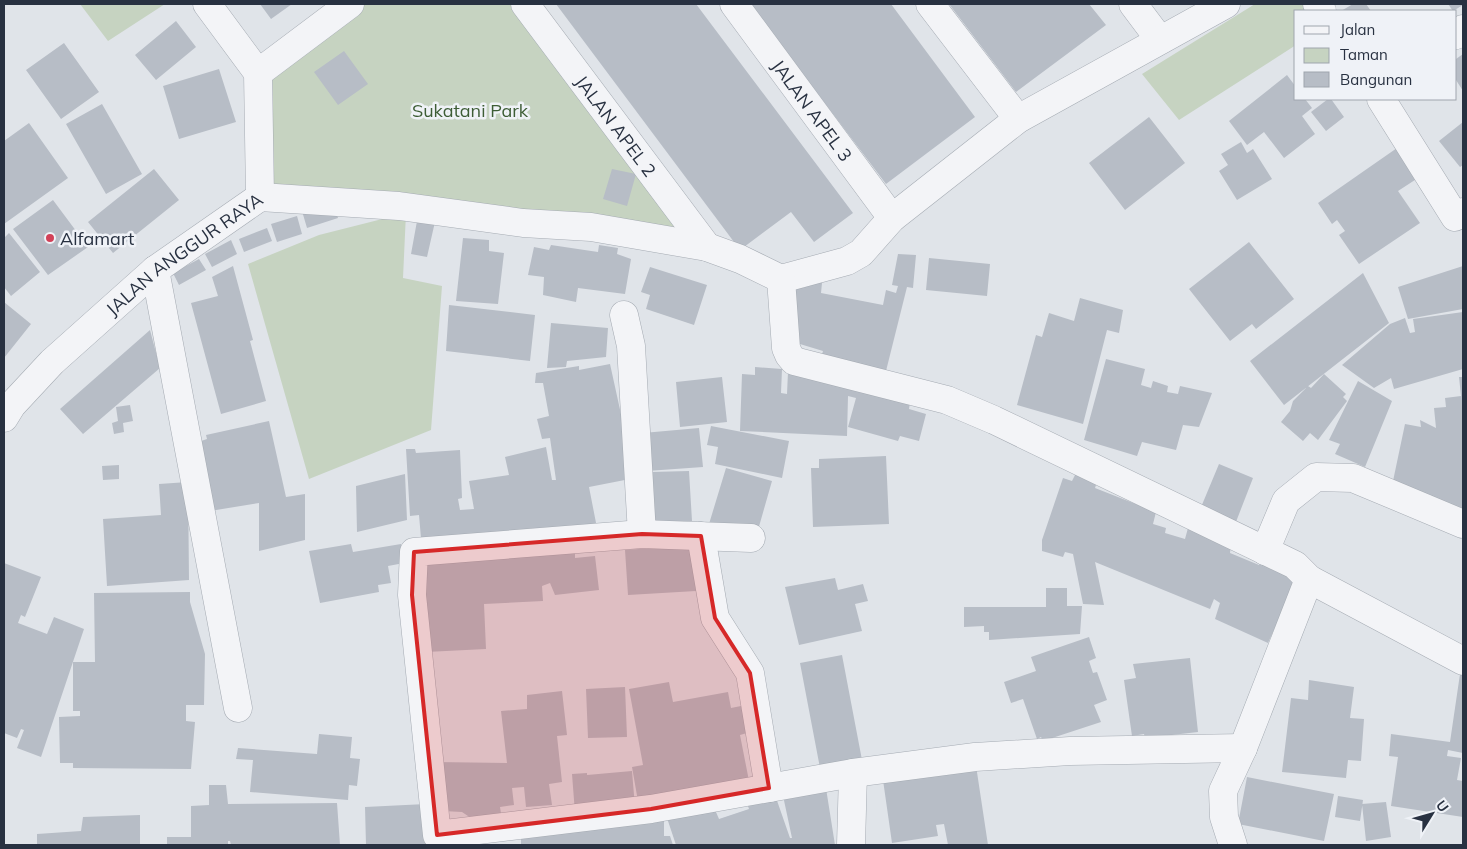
<svg xmlns="http://www.w3.org/2000/svg" width="1467" height="849" font-family="Mulish,sans-serif">
	<style>
		.green { fill: #c6d3c1 }
		.building { fill: #b7bdc6 }
		.lines { fill: none; stroke-linecap: round; stroke-linejoin: round }
		.street-casing { stroke: #a5abb3; stroke-width: 29 }
		.street { stroke: #f3f4f7; stroke-width: 28 }
		.marked { fill: #d62828; fill-opacity: 0.2; stroke: #d62828; stroke-width: 4; stroke-linejoin: round }
		.poi-dot { fill: #d24158; stroke: #eff2f7; stroke-width: 2 }
		.labels { text-anchor: middle; dominant-baseline: central; stroke-width: 5; stroke-linejoin: round; paint-order: stroke }
		.park-label { font-size: 18px; fill: #3d5d35; stroke: #eff2f7 }
		.street-label { font-size: 18px; fill: #283141; stroke: #eff2f7 }
		.poi-label { font-size: 18px; fill: #283141; stroke: #eff2f7; text-anchor: start }
	</style>
	<rect width="100%" height="100%" fill="#e0e4e9"/>
	<path class="green" d="M80 4H165L108 41Z
		M350 4H525L707 247 260 197 258 73Z
		M1255 4H1309L1314 11H1296V45L1179 120 1142 74Z
		M406 213 403 278 442 286 431 430 309 479 248 264 319 235Z"/>
	<path class="building" d="M260 4H292L271 19Z
		M556 4H696L853 213 814 242 791 212 740 250Z
		M750 4H891L975 117 886 184Z
		M949 4H1089L1106 25 1016 92Z
		M1353 4H1366L1371 11H1341Z
		M1448 4H1463V5L1453 11Z
		M176 21 196 47 156 80 135 55Z
		M64 43 99 92 61 119 26 70Z
		M344 51 368 84 338 105 314 72Z
		M1463 54V91L1456 80V59Z
		M219 69 236 122 179 139 163 86Z
		M1287 75 1296 87V99H1305L1312 108 1302 116 1315 134 1284 158 1264 132 1247 145 1229 121Z
		M1328 99H1331L1344 117 1326 131 1311 112Z
		M102 104 142 174 106 194 66 124Z
		M1149 117 1185 163 1125 210 1089 163Z
		M1463 122V165L1460 167 1439 141Z
		M29 123 68 178 4 224V141Z
		M1241 142 1247 153 1253 149 1272 179 1237 200 1219 171 1228 165 1221 154Z
		M1397 148 1418 178 1398 191 1420 223 1359 264 1339 235 1345 231 1337 220 1332 224 1318 203Z
		M154 169 179 200 113 253 88 222Z
		M612 169 636 174 627 206 603 199Z
		M53 200 88 247 48 275 13 229Z
		M333 202 338 218 307 228 302 211Z
		M419 210 437 213 427 257 411 254Z
		M297 216 302 234 277 242 271 224Z
		M267 228 272 241 244 252 239 239Z
		M9 233 40 272 11 296 4 287V238Z
		M463 238 489 240V251L504 253 498 304 456 301Z
		M231 240 237 254 212 267 205 254Z
		M1249 242 1294 299 1256 329 1252 324 1230 341 1189 289Z
		M551 245 598 252 599 245 618 248 617 254 631 259 625 294 578 288 576 302 543 295 544 277 528 275 534 247 549 250Z
		M898 254 916 255 913 288 907 287 886 371 821 358 823 351 790 341V305L798 286 804 288 807 280 822 283 821 293 883 305 886 290 896 293 898 286 892 285Z
		M929 258 990 264 987 296 926 290Z
		M199 259 206 270 179 285 173 273Z
		M233 266 253 340 250 341 266 401 221 414 191 303 218 296 212 277Z
		M1463 266V309L1408 319 1398 287Z
		M650 267 707 285 694 325 646 309 650 295 641 292Z
		M1363 273 1389 323 1284 405 1250 361Z
		M1080 298 1123 310 1119 333 1107 330 1083 424 1017 405 1036 335 1042 337 1049 313 1074 321Z
		M4 302 31 324 4 358Z
		M449 305 535 315 530 361 446 351Z
		M1463 312V369L1394 389 1391 378 1374 388 1342 365 1390 324 1405 318 1410 333 1415 332 1413 319Z
		M551 323 608 328 606 357 567 361 566 367 547 368Z
		M150 330 160 368 83 434 60 409Z
		M1106 359 1145 369 1141 385 1151 388 1153 381 1168 386 1167 392 1178 394 1180 386 1212 393 1199 427 1183 425 1176 450 1142 442 1137 456 1084 440Z
		M610 364 635 478 589 487 597 528 422 550 419 515 410 516 406 449H415L416 453 460 450 462 498 458 499 460 510 474 509 469 481 509 475 505 457 546 447 552 480H556L550 438 542 439 537 419 549 416 543 383H535L536 373 579 366V370Z
		M755 367 782 369 781 393 787 394 788 372 910 402 909 409 926 414 919 441 900 436 898 441 848 427 856 398 848 396 847 436 740 431 742 374 755 375Z
		M1324 374 1346 394 1343 397 1347 401 1318 440 1310 433 1303 441 1281 422 1290 411 1293 401 1308 386 1311 388Z
		M722 377 727 422 680 427 676 382Z
		M1459 377H1463V513L1393 481 1405 424 1421 427 1420 420 1436 428 1434 408 1446 407 1445 398 1461 396Z
		M1358 381 1392 401 1365 467 1335 454 1340 444 1329 440Z
		M130 405 133 421 123 423 124 432 114 434 112 423 118 421 116 407Z
		M269 421 286 497 305 494V540L259 551V503L210 511 195 443 207 439 206 435Z
		M711 426 789 441 782 478 715 464 718 447 707 445Z
		M699 428 703 467 647 471 643 433Z
		M886 456 889 524 813 527 811 468H819V459Z
		M1219 464 1253 478 1234 527 1199 512Z
		M119 465V479L103 480 102 466Z
		M726 468 772 481 756 537 709 524Z
		M689 471 692 521 653 522 651 472Z
		M1076 473 1097 482 1095 488 1156 512 1153 524 1166 528 1165 533 1185 539 1188 528 1231 545 1230 553 1259 565 1262 560 1297 578 1283 624 1277 623 1268 643 1215 619 1220 603 1214 599 1210 609 1095 562 1104 605 1083 604 1073 554 1065 552 1063 557 1042 551V540L1063 478 1072 481Z
		M405 474 407 520 357 532 356 486Z
		M188 482 189 580 107 586 103 519 161 515 159 484Z
		M351 544 353 552 401 544 404 563 388 566 391 583 378 585 379 592 320 603 309 551Z
		M693 545 696 591 628 595 625 550Z
		M575 547V558L595 556 599 590 555 595 550 583 542 586 543 601 484 604 486 649 426 652 421 555Z
		M4 563 41 577 25 617 21 615 18 623 47 634 54 617 84 629 41 757 17 748 24 730 21 729 17 738 4 733Z
		M835 578 838 590 863 584 868 601 855 604 862 631 799 645 785 587Z
		M1046 588H1067V606H1082L1080 634 989 640V632H984V626L964 627V607H1046Z
		M190 592V602L205 654 204 705H186V721L195 722 191 769 73 768V763H60L59 717 80 716V711H73V662H95L94 593Z
		M1089 637 1096 658 1089 661 1093 673 1097 672 1107 700 1094 705 1101 722 1043 741 1041 737 1037 739 1023 699 1011 703 1004 682 1036 671 1031 657Z
		M842 655 862 760 820 768 800 663Z
		M1190 658 1198 732 1145 738 1144 734 1132 736 1124 680 1136 678 1133 664Z
		M1460 674 1463 675V753L1448 750 1447 756 1461 758 1457 780 1463 781V817L1391 806 1398 757 1389 756 1391 734 1450 742Z
		M1309 680 1354 687 1350 718 1364 719 1361 761 1348 760 1346 778 1282 772 1291 698 1308 700Z
		M669 682 673 702 728 692 731 708 741 706 747 733 740 735 750 786 639 807 632 767 643 765 629 689Z
		M625 687 627 737 588 738 586 689Z
		M562 691 567 735 557 736 562 782 549 784 552 805 526 807 524 787 512 788 514 805 500 807 502 820H474L462 812 443 811 435 762 507 763 501 711 527 709V695Z
		M319 734 352 737 350 758 360 759 357 786 349 785 348 800 250 792 253 760 236 759 238 748 317 754Z
		M975 759 988 845H948L944 824 936 825 938 836 892 843 882 773Z
		M632 771 635 807 575 813 572 774 587 773V775Z
		M1247 777 1334 794 1324 841 1238 824Z
		M825 782 835 845H676L666 815 713 805 719 819 749 809 747 803 774 792 790 838H792L782 791Z
		M209 785H226L228 804 337 803 340 845H231L230 841H228V845H167V837H191V806L209 805Z
		M1338 796 1363 800 1360 821 1335 817Z
		M1386 802 1391 837 1366 841 1362 804Z
		M426 804 428 845H366L365 807Z
		M140 815V845H37V834L81 831 83 817Z
		M664 819V836H670L673 845H521V833Z"/>
	<g class="lines">
		<defs>
			<g id="street">
				<path d="M207 4 258 73 260 197"/>
				<path id="s1" d="M525 4 707 247"/>
				<path id="s2" d="M734 4 892 218"/>
				<path d="M930 4 1018 119"/>
				<path d="M1133 4 1160 40"/>
				<path d="M1317 4 1322 11"/>
				<path d="M1456 35 1463 29"/>
				<path d="M258 73 350 4"/>
				<path d="M1381 99 1455 217 1463 212"/>
				<path d="M260 197 399 206 523 223 591 227 707 247 740 259 781 279 847 261 861 253 892 218 1018 119 1226 4"/>
				<path d="M155 270 238 708"/>
				<path d="M781 279 786 348 789 355 794 361 947 400 994 420 1295 565 1309 579 1243 748 1223 791 1224 817 1233 845"/>
				<path d="M624 315 631 346 642 534"/>
				<path id="s3" d="M4 418 12 405 52 362 155 270 260 197"/>
				<path d="M701 536 715 618 750 673 769 788"/>
				<path d="M751 538 642 534 414 552 412 595 437 835 651 809 853 773 975 757 1070 751 1243 748"/>
				<path d="M1265 551 1286 501 1316 477 1353 478 1463 524"/>
				<path d="M1309 579 1463 661"/>
				<path d="M851 845 853 773"/>
			</g>
		</defs>
		<use href="#street" class="street-casing"/>
		<use href="#street" class="street"/>
	</g>
	<path class="marked" d="M642 534 701 536 715 618 750 673 769 788 651 809 437 835 412 595 414 552Z"/>
	<circle class="poi-dot" cx="50" cy="238" r="5"/>
	<g class="labels">
		<g class="park-label">
			<text x="470" y="110">Sukatani Park</text>
		</g>
		<g class="street-label">
			<text stroke="none"><textPath href="#s2" startOffset="132">JALAN APEL 3</textPath></text>
			<text stroke="none"><textPath href="#s1" startOffset="152">JALAN APEL 2</textPath></text>
			<text stroke="none"><textPath href="#s3" startOffset="245">JALAN ANGGUR RAYA</textPath></text>
		</g>
		<g class="poi-label">
			<text x="60" y="238">Alfamart</text>
		</g>
	</g>
	<rect width="1467" height="849" fill="none" stroke="#283141" stroke-width="10"/>
	<rect x="1294" y="10" width="162" height="90" fill="#eff2f7" stroke="#9fa5ae"/>
	<rect x="1304" y="26" width="25" height="8" fill="#f3f4f7" stroke="#9fa5ae"/>
	<text x="1340" y="35" font-size="15" fill="#283141">Jalan</text>
	<rect x="1304" y="48" width="25" height="15" fill="#c6d3c1" stroke="#9fa5ae"/>
	<text x="1340" y="60" font-size="15" fill="#283141">Taman</text>
	<rect x="1304" y="72" width="25" height="15" fill="#b7bdc6" stroke="#9fa5ae"/>
	<text x="1340" y="85" font-size="15" fill="#283141">Bangunan</text>
	<g transform="translate(1432 814) rotate(53)" stroke="#eff2f7" stroke-width="4" paint-order="stroke">
	<path d="M0-4L9 19L0 12L-9 19Z" fill="#283141"/>
	<text y="-8" font-size="14" font-weight="bold" text-anchor="middle" fill="#283141">U</text>
	</g>
</svg>
